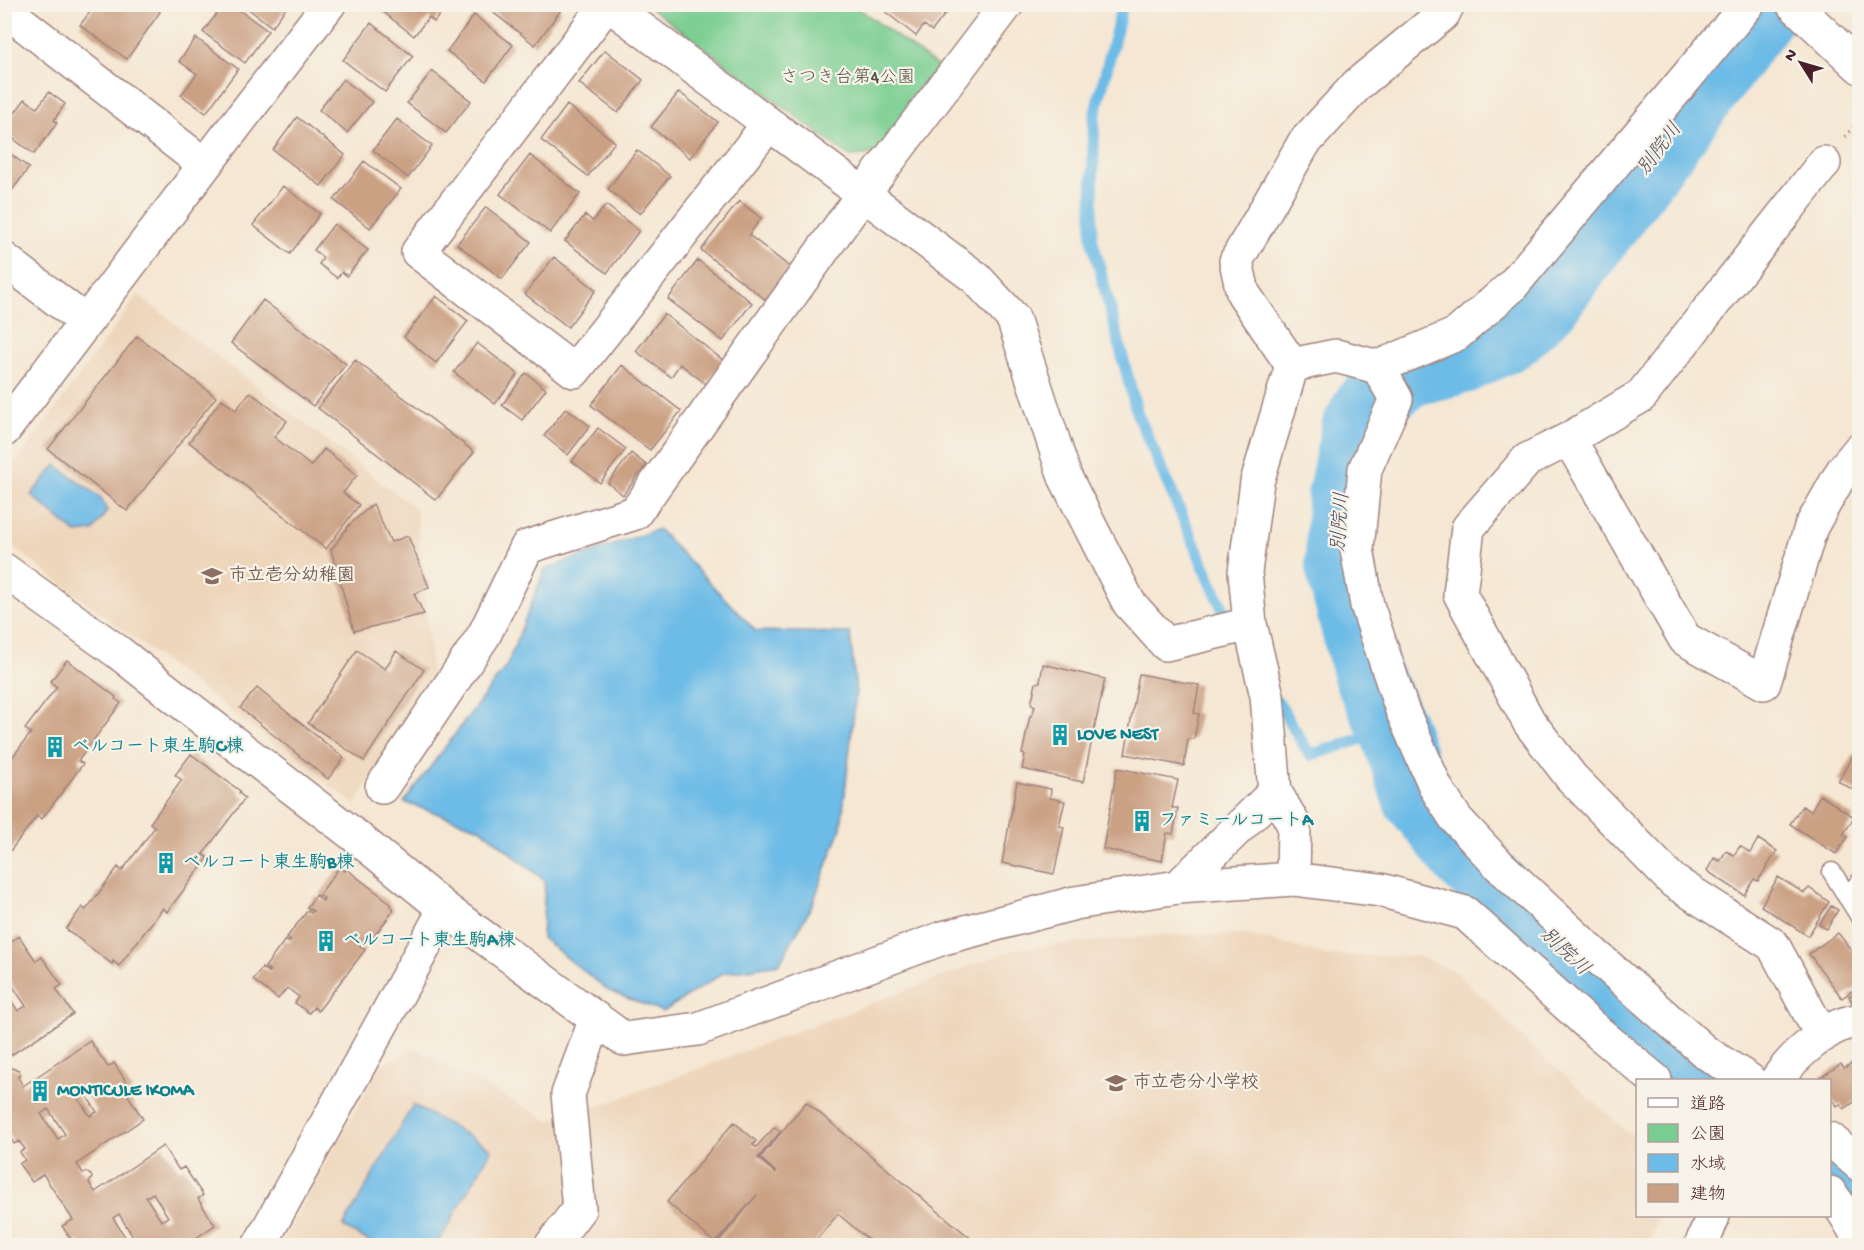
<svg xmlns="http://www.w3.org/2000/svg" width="1864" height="1250" font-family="'Gochi Hand','Klee One',sans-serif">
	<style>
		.built { fill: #eed6bb }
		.green { fill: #78cd90; stroke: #61765e; stroke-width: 1.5 }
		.water { fill: #6dbbe7; stroke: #5c6d89; stroke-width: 1.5 }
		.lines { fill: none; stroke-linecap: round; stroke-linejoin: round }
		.stream { stroke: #6dbbe7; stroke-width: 12 }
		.river { stroke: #6dbbe7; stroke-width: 68 }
		.building { fill: #cba184; fill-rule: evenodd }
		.service-casing { stroke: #a0837f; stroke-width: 21 }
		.minor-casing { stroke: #a0837f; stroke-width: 36 }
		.tertiary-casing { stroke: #a0837f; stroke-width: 36 }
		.path { stroke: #a0837f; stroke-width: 4; stroke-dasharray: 1.5 4.5; stroke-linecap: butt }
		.service { stroke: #fff; stroke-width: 18 }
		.minor { stroke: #fff; stroke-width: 33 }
		.tertiary { stroke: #fff; stroke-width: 33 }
		.labels { text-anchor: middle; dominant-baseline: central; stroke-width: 4.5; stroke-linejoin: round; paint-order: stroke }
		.park-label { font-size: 18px; fill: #585349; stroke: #f7f3e8 }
		.education-label { font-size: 18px; font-weight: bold; fill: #785e54; stroke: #f7f3e8; text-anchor: start }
		.culture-label { font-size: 18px; font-weight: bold; fill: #0d838f; stroke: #f7f3e8; text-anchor: start }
		.water-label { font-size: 20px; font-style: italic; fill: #544e63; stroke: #f7f3e8 }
	</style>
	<rect width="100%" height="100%" fill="#f7f3e8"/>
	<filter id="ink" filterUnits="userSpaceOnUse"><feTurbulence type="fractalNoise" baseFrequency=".0167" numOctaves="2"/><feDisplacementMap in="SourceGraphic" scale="12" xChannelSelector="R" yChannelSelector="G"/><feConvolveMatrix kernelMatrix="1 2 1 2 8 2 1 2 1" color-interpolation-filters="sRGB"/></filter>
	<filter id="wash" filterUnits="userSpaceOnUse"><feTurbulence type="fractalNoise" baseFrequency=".008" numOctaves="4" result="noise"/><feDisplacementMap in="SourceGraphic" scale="24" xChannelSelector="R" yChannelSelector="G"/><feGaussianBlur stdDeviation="1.35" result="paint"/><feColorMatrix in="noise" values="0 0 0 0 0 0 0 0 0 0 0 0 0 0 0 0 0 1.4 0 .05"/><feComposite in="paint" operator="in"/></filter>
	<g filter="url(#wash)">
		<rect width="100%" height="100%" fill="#f5e7d3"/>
		<path class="built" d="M138 295 416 509 432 678 355 805 5 541V478Z
			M1245 934 1326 955 1419 956 1452 970 1483 997 1530 1045 1637 1140 1638 1216H1660L1647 1246H279L381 1065 415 1048 550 1121 610 1102 1015 949 1161 935Z"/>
		<path class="green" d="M647 5H854L941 69 877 153 850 157Z"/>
		<path class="water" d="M56 465 101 498 107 511 93 531 76 533 31 495Z
			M658 529 756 631 850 633 856 692 841 828 812 905 779 964 723 973 663 1012 609 991 542 938 545 881 480 828 404 802 507 665 545 569Z
			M413 1105 492 1149 437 1245H376L343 1227Z"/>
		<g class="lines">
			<path class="stream" d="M1123 4 1094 118 1092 239 1137 413 1231 628
				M1277 701 1310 755 1393 729"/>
			<path class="river" d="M1716 1080 1648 1030 1553 943 1466 860 1416 797 1393 729 1367 675 1339 566 1341 497 1355 429 1368 405 1409 373 1462 360 1510 337 1547 302 1769 4
				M1830 1164 1860 1199"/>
		</g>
		<g id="blocks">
			<path class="building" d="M96 4H150L160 12 127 59 80 25Z
				M224 4H231L268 31 245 63 203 32Z
				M242 4H281L286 8 272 27Z
				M373 4H448L434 22 429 17 414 36Z
				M501 4H555L561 10 535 45 494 13Z
				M888 4H944L949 9 932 31 924 25 916 36 883 10Z
				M474 15 513 45 486 81 447 51Z
				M371 23 413 56 385 92 343 60Z
				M196 38 238 69 206 113 181 95 197 74 179 61Z
				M605 50 643 80 618 113 579 83Z
				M432 71 471 101 446 133 407 103Z
				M343 79 372 102 347 133 319 110Z
				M49 92 65 104 54 120 57 123 34 154 4 132V128L25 99 37 108Z
				M679 92 718 122 690 158 651 127Z
				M567 105 615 142 588 176 541 140Z
				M297 117 345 155 321 186 273 150Z
				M397 119 432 146 408 178 373 150Z
				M4 149 29 168 4 201Z
				M637 150 670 176 640 214 608 189Z
				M530 155 580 194 550 233 500 194Z
				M364 161 401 189 370 228 334 200Z
				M283 186 320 214 290 254 253 225Z
				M739 201 761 218 749 235 791 268 766 300 701 250Z
				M606 205 639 231 607 273 565 241 585 215 593 221Z
				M486 207 531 242 502 279 457 244Z
				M334 224 368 250 347 276 342 272 337 278 319 264 323 258 314 250Z
				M554 257 596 290 568 327 525 294Z
				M698 260 752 303 723 341 668 299Z
				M436 296 468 321 436 363 404 337Z
				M263 300 346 364 313 406 231 343Z
				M664 314 724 361 706 384 680 364 671 377 636 351Z
				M137 336 216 397 127 511 48 449Z
				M477 343 518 374 495 404 454 372Z
				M355 360 474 452 436 500 318 408Z
				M622 365 681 411 650 450 591 405Z
				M526 373 546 389 522 420 502 405Z
				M250 392 287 421 274 437 311 466 324 449 357 475 343 493 359 505 326 549 189 442 222 399 236 410Z
				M566 408 590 426 568 455 544 436Z
				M598 428 626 449 600 483 572 461Z
				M631 453 646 465 623 495 608 483Z
				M373 504 391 542 408 536 429 587 414 594 424 614 354 631 331 550 350 524Z
				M357 650 385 669 396 651 424 670 364 761 308 723Z
				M67 660 116 697 115 699 121 703 78 761 83 764 42 819 37 816 4 859V768L31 733 25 729 57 687 50 682Z
				M1043 664 1105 679 1083 782 1022 769 1025 755 1022 754 1030 716 1032 715 1035 706 1031 704 1036 683 1040 682Z
				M1139 674 1199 685 1194 713 1199 714 1194 739H1188L1184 766 1125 754Z
				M257 688 344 758 328 779 240 708Z
				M1856 751 1860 753V794L1838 781Z
				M191 754 240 791 239 793 245 798 203 854 208 858 167 912 163 908 119 966 113 961 112 964 66 929 82 907 86 910 118 867 122 871 155 827 150 823 182 780 175 775Z
				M1117 768 1178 780 1172 808H1178L1173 834 1167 833 1162 861 1103 849Z
				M1017 782 1051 789 1050 798 1065 801 1059 826 1064 827 1054 874 1002 863Z
				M1820 795 1854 817 1843 835 1848 837 1836 854 1790 824 1802 806 1811 811Z
				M1758 839 1777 851 1758 881 1754 879 1744 895 1707 871 1714 858 1720 861 1726 851 1734 855 1740 846 1750 853Z
				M339 868 345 871 346 869 388 901 394 910 372 939 367 935 359 945 365 950 318 1011 314 1007 309 1013 295 1003 299 997 287 988 278 999 253 980 262 968 269 972 270 971 265 967 285 940 289 942 291 940 287 937 308 910 311 913 313 911 307 907 316 895 323 901 324 898 319 895Z
				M1778 877 1804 893 1809 888 1829 902 1808 936 1761 906Z
				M1831 906 1838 910 1827 929 1819 925Z
				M1838 933 1860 961V985L1842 998 1809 954Z
				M19 936 36 961 42 957 62 985 56 989 73 1014 5 1059 11 1068 19 1070 20 1073 18 1077 23 1086 90 1041 108 1067 114 1063 132 1090 127 1094 143 1119 77 1164 83 1173 86 1172 91 1175 92 1178 89 1183 95 1192 163 1146 179 1170 184 1167 203 1195 198 1199 215 1225 184 1246H83L80 1241 74 1244 62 1226 73 1220 43 1174 32 1182 19 1164 25 1160 20 1152 25 1149 19 1141 14 1144 9 1135 5 1139 4 990 18 1011 26 1006 10 982 5 985V946ZM81 1087 97 1112 90 1116 74 1092ZM48 1109 65 1134 58 1139 41 1114ZM153 1193 168 1217 161 1221 146 1197ZM119 1214 135 1240 129 1243 113 1218Z
				M1860 991V1006L1855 1008 1849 996Z
				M1860 1058V1098L1844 1109 1840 1104 1837 1106 1830 1096V1080H1817L1841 1064 1844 1068Z
				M806 1102 980 1246H876L838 1214 811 1246H715L757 1195 715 1243 667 1202 734 1122 756 1141 753 1145 756 1147 775 1127 780 1132 758 1158 775 1173 776 1172 760 1158Z"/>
		</g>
	</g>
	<g filter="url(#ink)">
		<use href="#blocks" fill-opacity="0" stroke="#a0837f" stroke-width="1.5"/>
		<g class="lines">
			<defs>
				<path id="service" d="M1832 872 1860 917
					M1847 897 1860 882"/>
				<path id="minor" d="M607 4 418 252 574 371 768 125
					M608 4 976 278 1013 318 1065 477 1129 603 1166 644 1250 624
					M4 9 205 165
					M1824 163 1641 396 1569 439 1685 639 1764 683 1811 527 1843 470 1860 449
					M4 259 86 322
					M1292 365 1336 356 1378 367 1457 334 1511 287 1748 4
					M1292 365 1257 482 1245 572 1250 624 1267 696 1275 792 1294 825 1293 879
					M1292 365 1243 293 1236 261 1304 143 1358 84 1443 14 1448 4
					M1378 367 1396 399 1365 469 1357 549 1367 605 1402 710 1436 788 1456 819 1500 866 1594 954 1705 1052 1749 1080
					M4 430 205 165 329 4
					M1569 439 1527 460 1468 528 1460 594 1529 722 1571 777 1673 881 1773 945 1822 1036
					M382 787 484 635 527 547 635 513 863 194 1007 4
					M1178 887 1275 792
					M1777 1080C1792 1057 1831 1021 1860 1021
					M1830 1139 1860 1165
					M1830 1193 1844 1212 1860 1239
					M259 1246 445 909
					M551 1246 579 1209 568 1094 596 1019
					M1701 1246 1713 1216"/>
				<path id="tertiary" d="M1793 4 1860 67
					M4 570 118 652 226 737 354 835 445 909 624 1039 698 1029 943 938 1075 903 1178 887 1293 879 1380 890 1465 913 1594 1029 1655 1080"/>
			</defs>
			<use href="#service" class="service-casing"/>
			<use href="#minor" class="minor-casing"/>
			<use href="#tertiary" class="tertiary-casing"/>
			<path class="path" d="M1845 137 1860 120"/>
			<use href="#service" class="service"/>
			<use href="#minor" class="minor"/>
			<use href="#tertiary" class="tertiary"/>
		</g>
	</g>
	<defs>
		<symbol id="school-bare" viewBox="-9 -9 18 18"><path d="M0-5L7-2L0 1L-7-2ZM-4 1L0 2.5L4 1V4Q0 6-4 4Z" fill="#8d6e63" stroke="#f7f3e8" stroke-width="2.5" paint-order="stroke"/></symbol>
		<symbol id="building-bare" viewBox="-9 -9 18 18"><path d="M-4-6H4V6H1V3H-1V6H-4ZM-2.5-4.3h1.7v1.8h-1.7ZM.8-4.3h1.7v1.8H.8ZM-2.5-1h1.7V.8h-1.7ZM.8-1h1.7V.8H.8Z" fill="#0f9aa8" stroke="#f7f3e8" stroke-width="2.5" paint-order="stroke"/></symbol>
	</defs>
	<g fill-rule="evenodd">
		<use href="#school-bare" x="197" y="561" width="30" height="30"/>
		<use href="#building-bare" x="1045" y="720" width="30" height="30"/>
		<use href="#building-bare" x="40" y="732" width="30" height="30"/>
		<use href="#building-bare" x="1127" y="806" width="30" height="30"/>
		<use href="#building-bare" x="151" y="848" width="30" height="30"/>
		<use href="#building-bare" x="311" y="926" width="30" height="30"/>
		<use href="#school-bare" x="1101" y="1068" width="30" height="30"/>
		<use href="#building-bare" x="25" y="1076" width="30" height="30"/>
	</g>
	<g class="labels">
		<g class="park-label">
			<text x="848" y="78">さつき台第4公園</text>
		</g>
		<g class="education-label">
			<text x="229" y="576">市立壱分幼稚園</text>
			<text x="1133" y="1083">市立壱分小学校</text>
		</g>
		<g class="culture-label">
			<text x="1077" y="735">LOVE NEST</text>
			<text x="72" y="747">ベルコート東生駒C棟</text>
			<text x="1159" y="821">ファミールコートA</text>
			<text x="183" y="863">ベルコート東生駒B棟</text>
			<text x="343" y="941">ベルコート東生駒A棟</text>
			<text x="57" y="1091">MONTICULE IKOMA</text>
		</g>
		<g class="water-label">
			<text transform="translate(1661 150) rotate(-53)">別院川</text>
			<text transform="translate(1342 522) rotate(-86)">別院川</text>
			<text transform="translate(1564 953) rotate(43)">別院川</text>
		</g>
	</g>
	<rect width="1864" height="1250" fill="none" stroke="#f7f3e8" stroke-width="24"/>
	<rect x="1636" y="1079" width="195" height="138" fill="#f7f3e8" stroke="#b29e9c" stroke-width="1.5"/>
	<rect x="1648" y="1098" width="30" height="9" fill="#ffffff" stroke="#b29e9c" stroke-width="1.5"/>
	<text x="1690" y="1109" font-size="18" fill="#4a1f2b">道路</text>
	<rect x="1648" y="1124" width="30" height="18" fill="#78cd90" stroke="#b29e9c" stroke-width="1.5"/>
	<text x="1690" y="1139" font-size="18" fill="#4a1f2b">公園</text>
	<rect x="1648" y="1154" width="30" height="18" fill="#6dbbe7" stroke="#b29e9c" stroke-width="1.5"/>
	<text x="1690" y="1169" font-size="18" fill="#4a1f2b">水域</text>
	<rect x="1648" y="1184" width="30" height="18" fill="#cba184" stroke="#b29e9c" stroke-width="1.5"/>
	<text x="1690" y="1199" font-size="18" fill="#4a1f2b">建物</text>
	<g transform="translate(1801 63) rotate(307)" stroke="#f7f3e8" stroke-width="4.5" paint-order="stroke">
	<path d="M0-4.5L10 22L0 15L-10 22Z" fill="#4a1f2b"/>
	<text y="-9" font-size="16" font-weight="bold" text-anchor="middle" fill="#4a1f2b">N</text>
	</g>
</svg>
